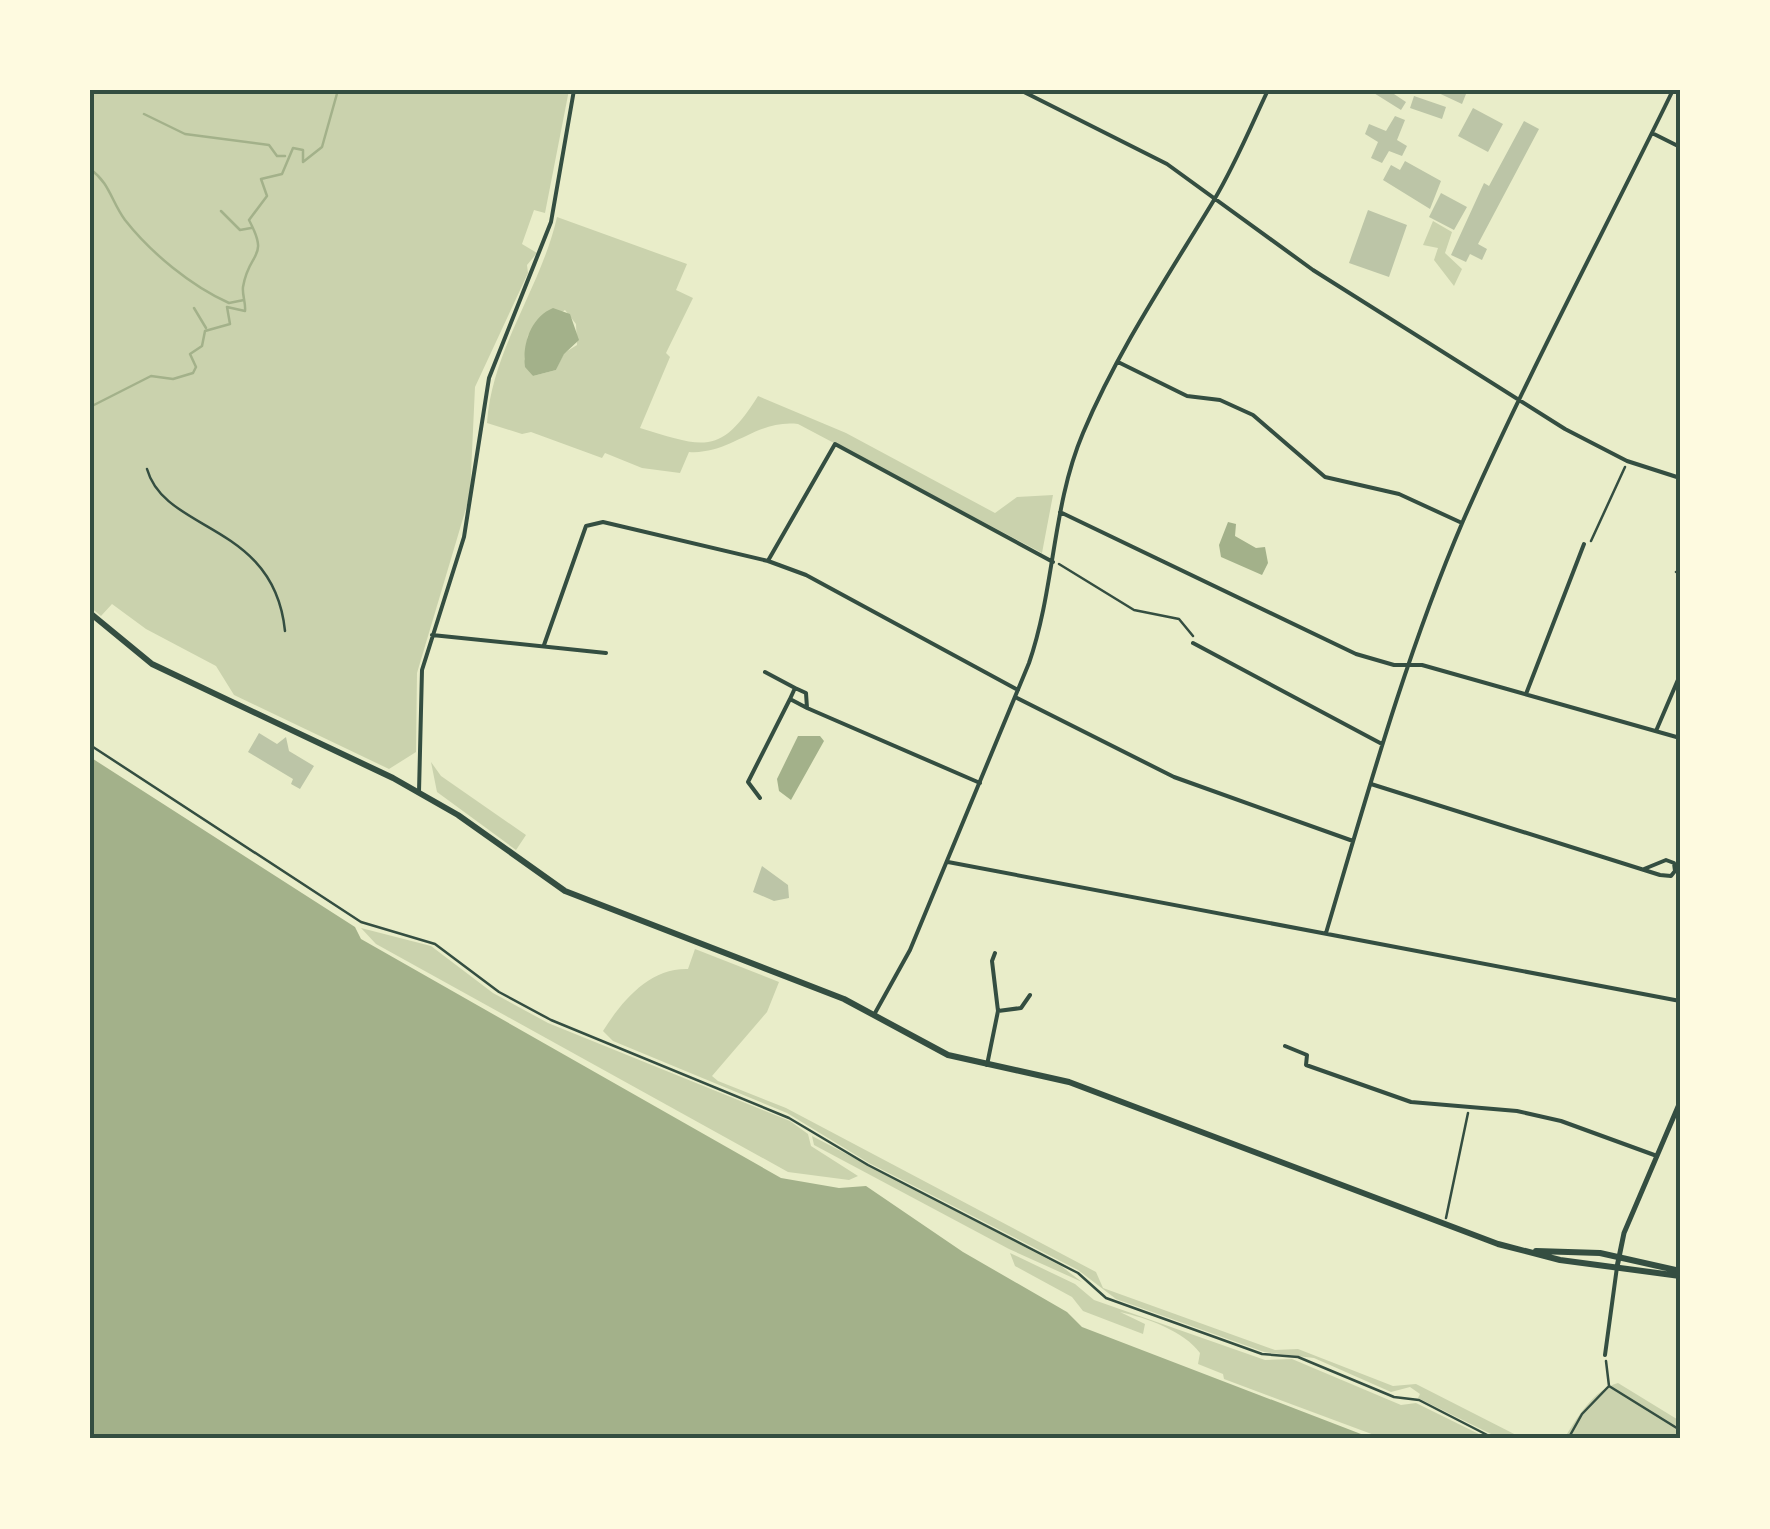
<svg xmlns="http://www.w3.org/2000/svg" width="1770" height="1529" font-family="Lora,serif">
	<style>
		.green { fill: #cad2ad; fill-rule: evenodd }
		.water { fill: #a3b18a }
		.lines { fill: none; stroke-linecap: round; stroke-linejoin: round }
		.stream { stroke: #a3b18a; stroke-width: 2.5 }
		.building { fill: #bcc5a7 }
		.path { stroke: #344e41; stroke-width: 2.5 }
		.service { stroke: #344e41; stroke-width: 2.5 }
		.minor { stroke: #344e41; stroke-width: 4 }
		.tertiary { stroke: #344e41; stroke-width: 5 }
		.secondary { stroke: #344e41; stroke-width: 6 }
		.neatline { fill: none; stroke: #344e41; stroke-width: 4 }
	</style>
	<rect width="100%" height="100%" fill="#e9edc9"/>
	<path class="green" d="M90 90H569L545 213 534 210 522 244 537 253 527 265 528 273 475 387 470 495 417 673 416 752 389 769 234 695 216 666 146 629 112 604 101 616 90 607Z
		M557 217 687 264 676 290 693 298 666 353 670 357 640 428C703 447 720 457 758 396L846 433 995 513 1017 497 1053 495 1042 553 798 424C756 419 731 455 689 452L680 473 642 468 605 453 602 458 531 432 522 434 487 423C492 349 541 288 557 217ZM565 310 576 324 577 345 564 353 556 370 533 376 524 359 528 335Z
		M1433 221 1452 232 1445 253 1462 269 1454 286 1434 260 1438 248 1423 245Z
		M431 762 441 776 526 835 516 850 437 792Z
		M361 928 431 946 493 993 548 1023 790 1121 808 1134 811 1146 858 1176 849 1180 788 1172 376 944Z
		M695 949 779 982 767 1012 712 1076 718 1081 786 1108 1096 1272 1103 1288 1275 1350 1298 1349 1393 1386 1416 1384 1524 1439 1493 1435 1418 1398 1420 1394 1410 1387 1391 1392 1314 1358 1264 1352 1116 1299 1078 1270 869 1163 787 1113 613 1041 603 1031C622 1001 649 968 688 969Z
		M812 1136 1061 1266 1082 1282 1009 1249 814 1145Z
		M1010 1253 1075 1284 1094 1300 1265 1360 1292 1359 1401 1405 1416 1403 1489 1439H1385L1224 1379 1223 1374 1198 1364 1200 1353C1184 1331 1147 1318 1120 1312L1145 1324 1143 1334 1083 1311 1072 1297 1015 1266Z
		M1618 1383 1680 1421V1439H1564C1577 1418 1593 1390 1618 1383Z"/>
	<path class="water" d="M553 308 570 314 579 340 564 354 556 370 533 376 525 367C522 344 531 317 553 308Z
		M1228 522 1236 524 1235 536 1256 548 1265 547 1268 563 1262 575 1221 557 1219 545Z
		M798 736H820L824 741 791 800 779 791 777 779Z
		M90 757 355 927 361 939 781 1178 839 1188 866 1186 963 1252 1067 1312 1082 1327 1374 1439H90Z"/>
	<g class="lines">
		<path class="stream" d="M144 114 185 134 269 145 277 156H285
			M90 169C110 183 111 201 125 220 151 253 191 286 229 303L244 300
			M221 211 240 230 251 228
			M194 308 206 328
			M90 407 151 376 173 379 193 373 196 367 190 354 202 346 205 331 230 324 227 307 245 311C246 303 242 295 243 287 249 250 270 260 249 220L267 196 261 179 282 174 293 148 303 150V162L322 147 338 90
			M90 417V434"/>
	</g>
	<path class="building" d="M1369 90H1388L1406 102 1401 110Z
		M1432 90H1454L1466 94 1462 104Z
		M1414 96 1446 107 1442 119 1410 108Z
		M1473 108 1503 124 1488 152 1458 136Z
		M1395 116 1405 120 1397 140 1407 146 1402 156 1389 151 1382 163 1371 158 1378 142 1365 134 1369 124 1386 131Z
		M1524 121 1539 129 1478 244 1487 249 1482 260 1470 254 1466 262 1451 255 1484 183 1489 186Z
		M1405 161 1441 181 1430 209 1383 180 1391 165 1400 170Z
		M1441 193 1467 207 1454 230 1429 217Z
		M1368 210 1407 225 1389 277 1349 263Z
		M259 733 277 744 286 737 289 751 314 766 300 789 291 784 293 779 248 752Z
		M762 866 788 885 789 898 774 901 753 892Z"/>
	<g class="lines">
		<path class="path" d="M147 469C165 533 274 522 285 631
			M1591 541 1625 467
			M1059 564 1134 610 1179 619 1193 636
			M90 745 361 922 435 944 499 992 551 1020 789 1118 868 1165 1078 1273 1106 1298 1262 1354 1298 1357 1394 1397 1419 1400 1495 1439
			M1446 1218 1468 1113
			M1606 1361 1609 1386 1680 1430
			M1568 1439 1582 1414 1608 1387"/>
		<path class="service" d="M1676 572 1680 574"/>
		<path class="minor" d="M1020 90 1167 164 1313 270 1565 429 1627 461 1680 478
			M1652 133 1680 147
			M1678 304 1680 305
			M1118 362 1187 396 1220 400 1253 415 1325 477 1399 494 1462 523
			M1060 512 1356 654 1394 665H1422L1680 738
			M769 559 835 444 1053 562
			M432 635 606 653
			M1193 643 1382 744
			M544 645 586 526 603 522 768 561 806 575 1018 690
			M765 672 795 688
			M1526 694 1584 544
			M1015 697 1174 777 1353 841
			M807 708 790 699 795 688 806 693 807 708 980 783
			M1656 731 1680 675
			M1371 784 1660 875 1671 876 1675 871 1674 863 1666 860 1644 869
			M419 792 422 670 464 537 489 378 551 222 574 90
			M760 798 748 782 790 699
			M948 862 1680 1001
			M1326 933C1367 795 1406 654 1463 521 1527 375 1603 234 1673 90
			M998 1011 1021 1008 1030 995
			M875 1013 910 950 1029 663C1055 588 1052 506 1083 433 1118 350 1168 276 1214 200 1235 165 1251 126 1268 90
			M1285 1046 1307 1055 1306 1065 1411 1102 1517 1111 1561 1121 1657 1156
			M987 1065 998 1011 992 961 995 953
			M1605 1355 1617 1267"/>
		<path class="tertiary" d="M1617 1267 1624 1233 1680 1102"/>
		<path class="secondary" d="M90 613 152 664 393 778 458 815 565 891 844 999 948 1055 1069 1082 1498 1244 1560 1260 1680 1276
			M1536 1251 1600 1253 1680 1271"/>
	</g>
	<rect width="1770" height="1529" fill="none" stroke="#fefae0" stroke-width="185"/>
	<rect x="92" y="92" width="1586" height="1344" class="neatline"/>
</svg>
